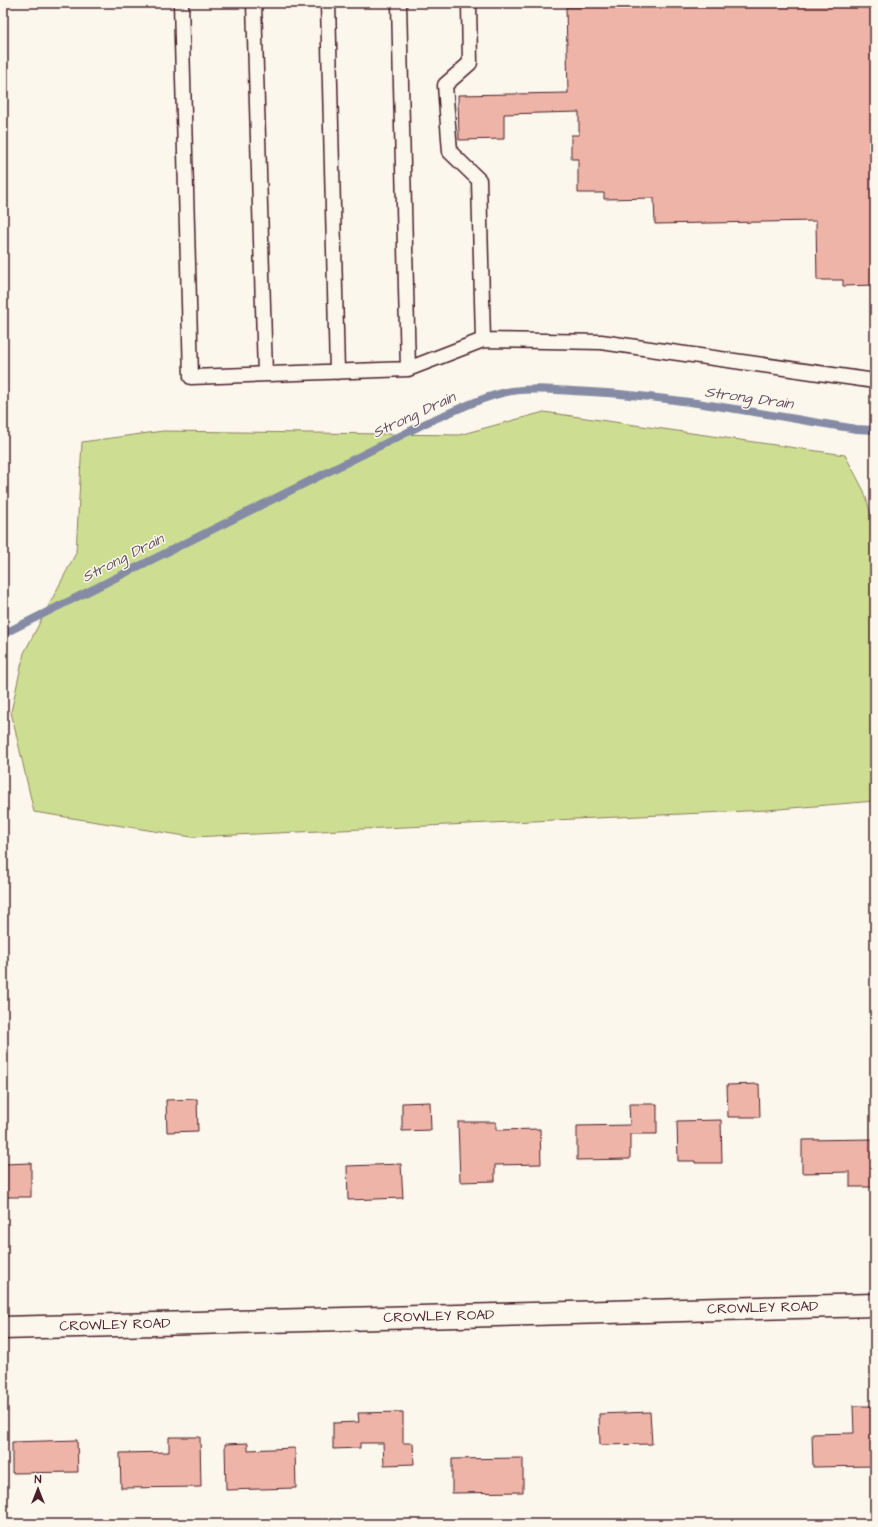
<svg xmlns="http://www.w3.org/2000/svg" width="878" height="1527" font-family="'Architects Daughter',sans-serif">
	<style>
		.green { fill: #cdde92; stroke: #8c7e5e }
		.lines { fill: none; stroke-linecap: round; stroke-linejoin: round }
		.stream { stroke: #868ba5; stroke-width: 8 }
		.building { fill: #eeb4a7; stroke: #4a1f2b }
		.lane-casing { stroke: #4a1f2b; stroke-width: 17 }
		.street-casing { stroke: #4a1f2b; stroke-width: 25 }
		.lane { stroke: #fbf7ec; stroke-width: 14 }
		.street { stroke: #fbf7ec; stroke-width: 22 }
		.labels { text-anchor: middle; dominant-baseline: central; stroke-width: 3; stroke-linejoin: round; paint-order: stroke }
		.street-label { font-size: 14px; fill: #4a1f2b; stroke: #fbf7ec }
		.water-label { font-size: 15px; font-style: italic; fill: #634c5e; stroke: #fbf7ec }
	</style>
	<rect width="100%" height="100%" fill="#fbf7ec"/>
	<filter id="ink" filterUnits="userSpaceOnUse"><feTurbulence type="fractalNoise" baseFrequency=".025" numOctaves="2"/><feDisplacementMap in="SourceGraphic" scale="8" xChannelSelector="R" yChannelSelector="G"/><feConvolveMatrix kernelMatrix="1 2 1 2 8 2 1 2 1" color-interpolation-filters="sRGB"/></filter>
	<g filter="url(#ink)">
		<path class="green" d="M544 412 845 455 864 491 875 528V801L767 810 192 837 34 812 11 712 24 653 76 553 82 442 163 431 459 435Z"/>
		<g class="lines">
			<path class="stream" d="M3 634 430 421C455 411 486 395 512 391 538 387 565 391 591 392 680 397 768 415 856 429L875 430"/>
		</g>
		<path class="building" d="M618 3H875V285L843 286V280H817L816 221 655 224 654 198 604 199V193H578V159H571V135H579V112L504 114V139L459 140 458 95 568 93 566 7 618 6Z
			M759 1084 760 1117H728L727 1085Z
			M197 1099 198 1131 167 1132 166 1100Z
			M430 1102 431 1130 402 1131V1103Z
			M629 1104H657V1134H630V1159L577 1160V1126L630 1125Z
			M721 1120 722 1163H695V1161H678L677 1121Z
			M458 1122H496V1130L540 1129 541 1164 495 1165V1181L460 1182Z
			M875 1139V1187H850V1172L802 1173V1140Z
			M31 1163V1197H3V1164Z
			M401 1164 403 1198 348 1200 347 1166Z
			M853 1406H875V1466L813 1467 812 1434 854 1433Z
			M403 1412V1443H413L414 1464 384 1465 383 1443H360V1448L333 1449V1423L359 1422 358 1413Z
			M650 1412 652 1444 600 1445 599 1414Z
			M169 1437H200L201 1487 121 1488 120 1453 169 1452Z
			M77 1440 78 1472 12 1473V1442Z
			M248 1443V1450L295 1448 296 1488 226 1490 225 1444Z
			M523 1458V1492L452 1493V1459Z"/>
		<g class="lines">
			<defs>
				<path id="lane" d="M181 3 191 377 408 369 483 340 601 342 875 381
					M254 3 265 374
					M328 3 337 372
					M399 3 408 369
					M469 3 470 63 445 85 450 152 479 180 483 340"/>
				<g id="street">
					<path id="s1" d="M3 1328 875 1305"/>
				</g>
			</defs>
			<use href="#lane" class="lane-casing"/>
			<use href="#street" class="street-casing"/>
			<use href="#lane" class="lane"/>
			<use href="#street" class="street"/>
		</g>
	</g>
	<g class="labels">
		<g class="street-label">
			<text stroke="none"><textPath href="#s1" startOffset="760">CROWLEY ROAD</textPath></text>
			<text stroke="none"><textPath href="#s1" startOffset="436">CROWLEY ROAD</textPath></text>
			<text stroke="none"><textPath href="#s1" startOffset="112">CROWLEY ROAD</textPath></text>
		</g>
		<g class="water-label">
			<text transform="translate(749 398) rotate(8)">Strong Drain</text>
			<text transform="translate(414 415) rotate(-25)">Strong Drain</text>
			<text transform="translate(123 558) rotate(-27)">Strong Drain</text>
		</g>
	</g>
	<rect width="878" height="1527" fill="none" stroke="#fbf7ec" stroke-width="16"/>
	<rect x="8" y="8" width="862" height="1511" fill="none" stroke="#4a1f2b" stroke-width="1.5" filter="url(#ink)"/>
	<g transform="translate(38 1489)" stroke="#fbf7ec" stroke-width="3" paint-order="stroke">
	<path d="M0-3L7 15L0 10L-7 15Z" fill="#4a1f2b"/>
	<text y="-6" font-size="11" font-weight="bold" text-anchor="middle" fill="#4a1f2b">N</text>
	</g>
</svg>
